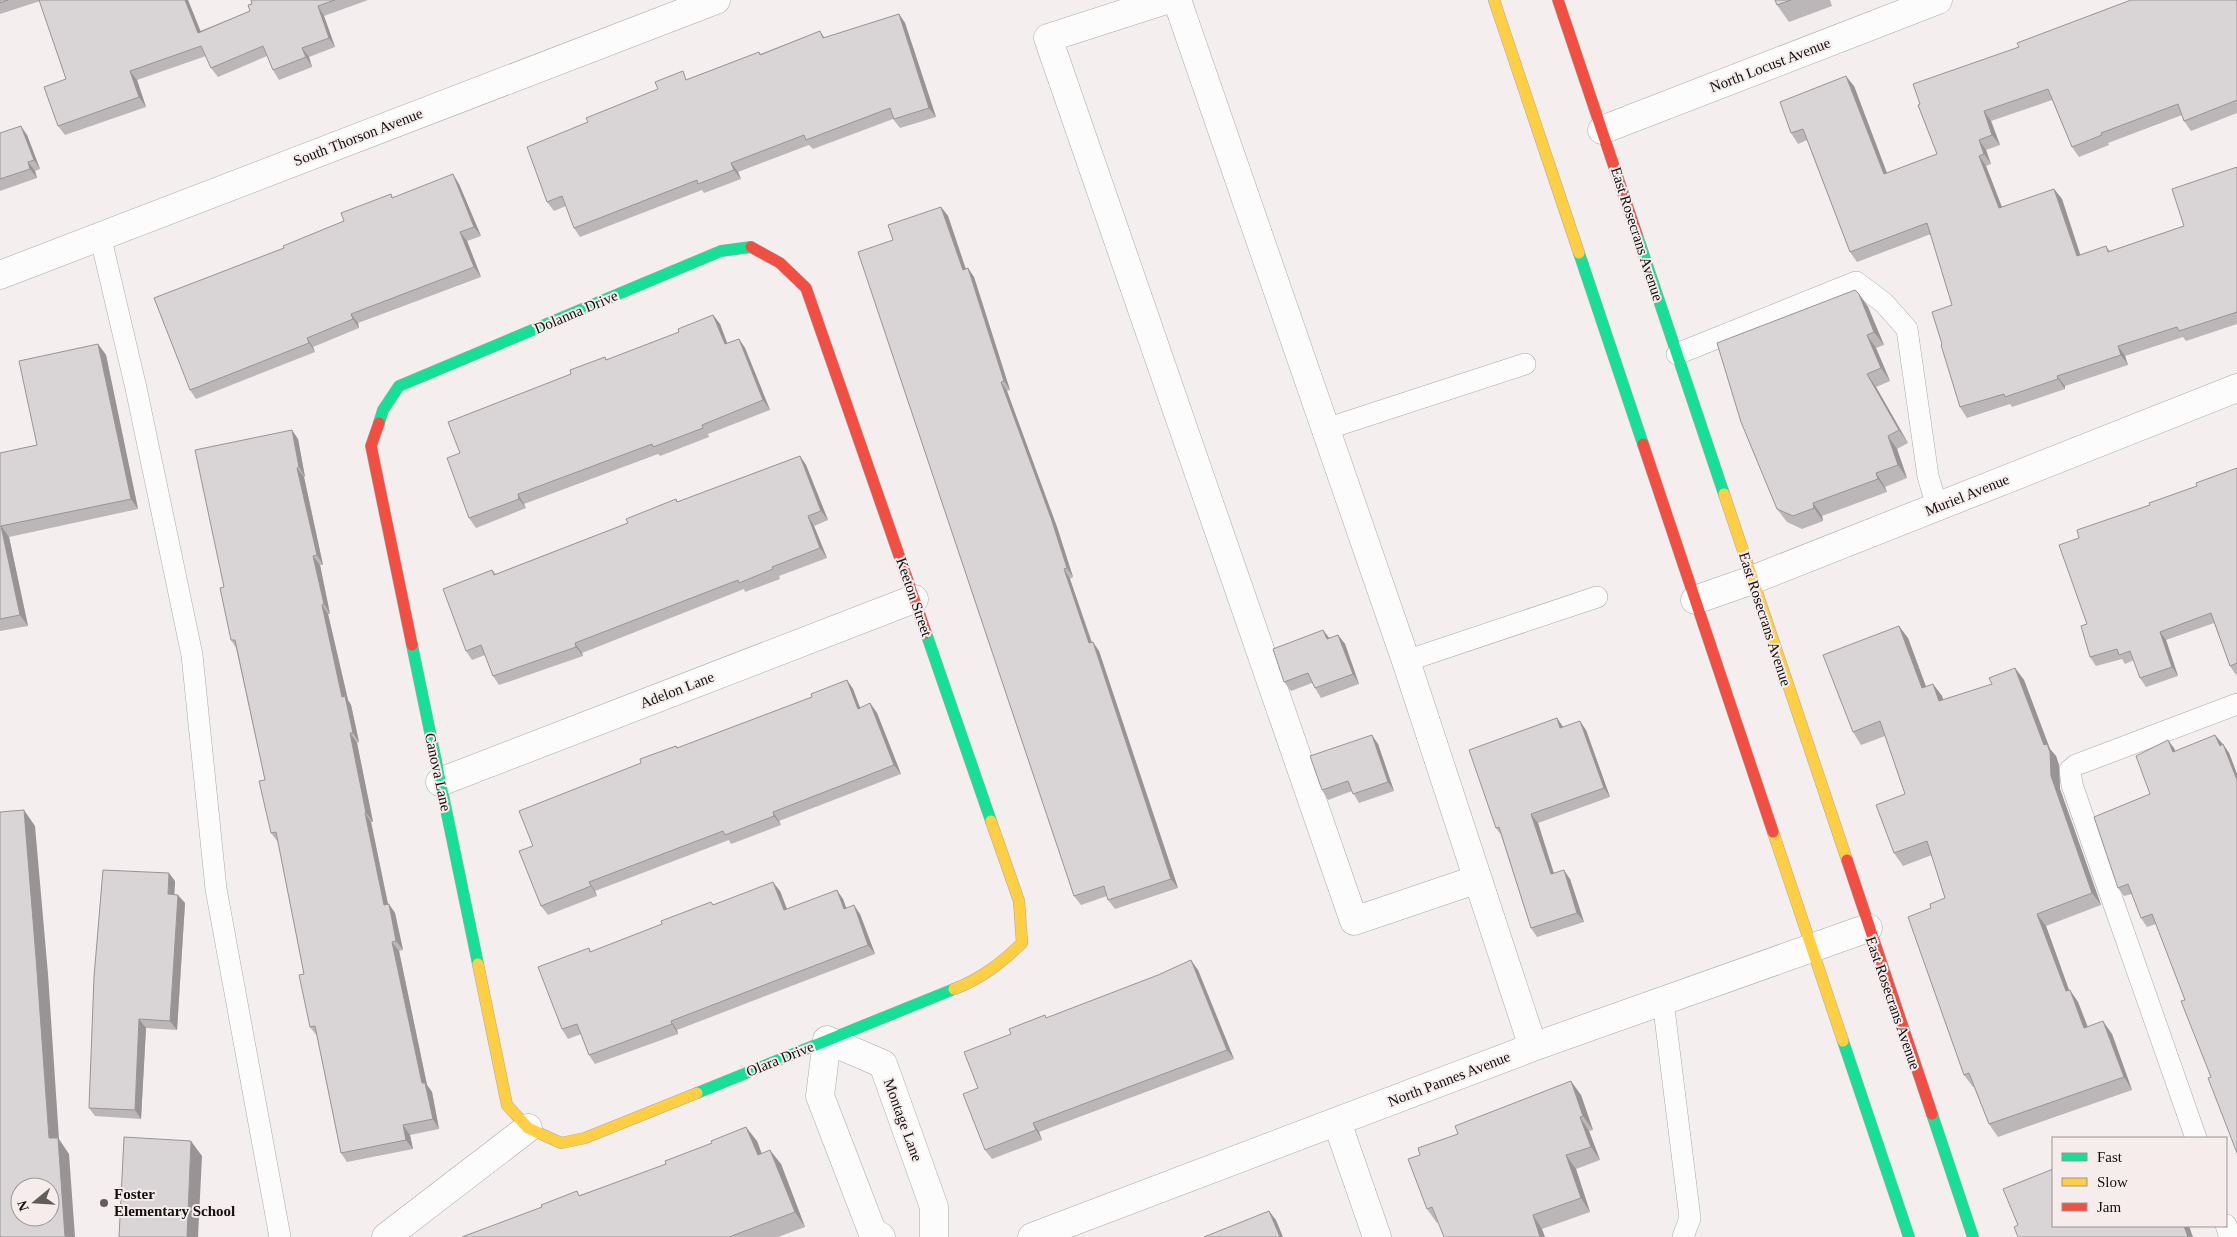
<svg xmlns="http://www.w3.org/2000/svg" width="2237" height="1237" font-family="'Times New Roman',serif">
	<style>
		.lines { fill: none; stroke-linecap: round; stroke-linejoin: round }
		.lane-casing { stroke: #aca8a8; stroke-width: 22 }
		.street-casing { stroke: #aca8a8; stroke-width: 29 }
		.fast-casing { stroke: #aca8a8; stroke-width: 12 }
		.slow-casing { stroke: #aca8a8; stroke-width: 12 }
		.jam-casing { stroke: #aca8a8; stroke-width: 12 }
		.lane { stroke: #fdfcfc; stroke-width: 21 }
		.street { stroke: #fdfcfc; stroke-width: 28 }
		.fast { stroke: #16e098; stroke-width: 11 }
		.slow { stroke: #ffcf43; stroke-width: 11 }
		.jam { stroke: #f24e42; stroke-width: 11 }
		.wall { fill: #bbb6b7 }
		.shaded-wall { fill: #989495 }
		.building { fill: #d9d4d5; stroke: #989495; fill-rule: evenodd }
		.poi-dot { fill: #615d5d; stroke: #f6ecec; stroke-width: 2 }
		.labels { text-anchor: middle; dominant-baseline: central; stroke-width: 4; stroke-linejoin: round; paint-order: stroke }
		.street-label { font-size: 15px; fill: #120f0f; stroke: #f6ecec }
		.poi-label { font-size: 15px; font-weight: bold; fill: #120f0f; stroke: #f6ecec; text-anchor: start }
	</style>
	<rect width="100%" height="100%" fill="#f4eeee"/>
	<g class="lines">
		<defs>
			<path id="lane" d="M100 235 136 388 192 655 216 889 280 1237
				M1677 354 1856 282 1884 303 1907 329 1928 476 1937 507
				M1326 429 1525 364
				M1406 661 1597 597
				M1663 1001 1690 1218 1683 1237
				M2196 1138 2072 785 2070 770 2076 765 2237 704
				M2226 1225 2230 1237"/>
			<path id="street" d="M1166 0 1048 38 1354 921 1478 879
				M1177 0 1406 661 1533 1047
				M1602 130 1938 0
				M0 275 716 0
				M1695 600 1752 580 2237 388
				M440 782 914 599
				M1337 1122 1377 1237
				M386 1237 528 1128
				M881 1237 872 1231 820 1096 827 1040 883 1064 934 1207V1237
				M1032 1237 1533 1047 1868 928"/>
			<path id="fast" d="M1637 235 1724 494
				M1579 253 1643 444
				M379 423 383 410 399 386 721 251 751 247
				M926 633 991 821
				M412 645 478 964
				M1843 1041 1909 1237
				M697 1093 954 989
				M1932 1114 1973 1237"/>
			<path id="slow" d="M1494 0 1579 253
				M1724 494 1847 860
				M1773 832 1843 1041
				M478 964 507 1105 528 1128 561 1143 585 1138 697 1093
				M954 989C981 979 1001 963 1022 943L1019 901 991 821"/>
			<path id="jam" d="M1558 0 1637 235
				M751 247 780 263 806 288 926 633
				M379 423 371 446 412 645
				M1643 444 1773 832
				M1847 860 1932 1114"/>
		</defs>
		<use href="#lane" class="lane-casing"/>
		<use href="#street" class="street-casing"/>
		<use href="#fast" class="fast-casing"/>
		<use href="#slow" class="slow-casing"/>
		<use href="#jam" class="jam-casing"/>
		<use href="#lane" class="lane"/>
		<use href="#street" class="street"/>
		<use href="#fast" class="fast"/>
		<use href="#slow" class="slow"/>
		<use href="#jam" class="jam"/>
	</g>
	<path class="wall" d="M0 0H188L200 31 250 11 252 4 251 0H368L324 16 335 47 309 57 312 67 279 80 273 70 267 56 218 77 211 68 206 56 137 80 146 107 65 135 58 126 66 79 40 1 0 14Z
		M1775 0H1830L1832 6 1789 22 1777 5Z
		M2237 0V113L2191 131 2184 121 2182 115 2108 143 2109 145 2079 157 2072 147 2052 100 1991 121 2000 145 1986 150 1991 164 1986 166 2002 207 2054 189 2062 199 2080 255 2106 246 2110 251 2184 226 2237 167V324L2186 341 2183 337 2125 356 2128 365 2065 386V389L2012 407 2010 404 1967 418 1960 407 1942 344 1952 305 1931 234 1857 262 1850 252 1807 140 1798 144 1791 133 1854 86 1887 173 1937 154 1918 105Z
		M899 14 905 23 936 117 900 128 893 119 813 149 809 145 738 172 741 179 704 193 702 190 580 237 574 228 566 206 554 211 547 202 588 122 688 79 759 52 760 54 820 31 825 38Z
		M0 133 27 135 40 169 35 171 37 178 0 191Z
		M459 184 481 236 467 241 481 277 358 323 359 328 313 347 315 352 196 399 190 390 284 248 344 221 391 194 393 198Z
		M941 207 948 216 966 269 968 268 974 277 1010 390 1007 391 1057 527 1073 577 1070 579 1092 642 1099 651 1178 888 1115 909 1108 900 1107 896 1081 905 1074 896 893 240Z
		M1859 294 1868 307 1884 345 1876 348 1890 381 1876 387 1908 443 1897 449 1907 478 1885 487 1887 492 1822 516 1823 521 1802 529 1787 522 1777 509Z
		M713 315 720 324 727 343 739 339 745 348 770 410 708 434 709 437 660 456 658 454 524 504 526 508 476 528 469 518 460 453 571 374 605 357 607 360 679 332Z
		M98 344 106 355 138 509 9 537 28 626 0 631V453L37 445Z
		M298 439 305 477H304L323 565H320L330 614H328L348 700 351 705 359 742 357 743 373 822H371L388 904 395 913 403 950 399 951 427 1085 432 1092 439 1129 410 1135 413 1149 347 1162 341 1153 317 1036 310 1027 304 974 278 842 271 833 265 780 236 648 231 640 224 587Z
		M800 456 806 465 828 520 814 526 827 558 779 576 780 579 745 592 744 589 582 653 583 656 499 685 493 676 485 655 472 660 466 651 492 570 496 574 628 523 676 499 678 502Z
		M2237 468V674L2236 675 2230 666 2214 623 2166 640 2178 676 2146 687 2140 678 2134 660 2125 664 2122 659 2096 666 2090 657 2079 538 2150 505 2197 486Z
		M1323 630 1329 638 1338 635 1345 644 1359 684 1321 698 1312 683 1291 691 1284 682Z
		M1908 638 1926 687 1933 684 1942 696 1943 700 1992 684 2015 668 2024 680 2050 749 2056 756 2059 765 2060 789 2101 905 2046 926 2069 990 2078 1002 2088 1027 2112 1034 2132 1090 1998 1137 1989 1124 1974 1087H1973L1964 1075 1931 908 1945 898 1932 855 1903 866 1894 853 1905 794 1885 736 1861 745 1853 732Z
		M847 680 853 689 860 708 870 703 877 713 901 774 779 821 781 825 731 844 729 840 595 891 597 896 548 915 541 906 533 846 641 763 676 746 678 748 812 697Z
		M1557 718 1563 727 1586 730 1610 797 1538 823 1554 873 1570 879 1584 922 1537 937 1531 928 1501 835 1496 828Z
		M2168 740 2175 751 2222 743 2229 753 2237 774V1153L2185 1000 2156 924 2147 927 2141 918 2132 894 2124 896 2118 888Z
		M1378 744 1394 791 1359 803 1352 791 1328 800 1322 790Z
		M175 881 174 894 185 903 177 1030 146 1028 141 1119 95 1116 89 1108Z
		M780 891 787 909 843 899 846 908 860 914 875 954 677 1030 678 1034 595 1064 589 1055 581 1034 568 1039 562 1029 589 948 591 952 713 905Z
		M1198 970 1234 1059 1039 1132 1042 1140 992 1159 985 1150 978 1088 1047 1018Z
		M1581 1095 1593 1130 1589 1131 1600 1160 1576 1169 1590 1212 1542 1229 1438 1222 1437 1223 1427 1209Z
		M757 1141 761 1153 781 1164 805 1227 778 1237H462L580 1195Z"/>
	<path class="shaded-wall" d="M185 0H188L205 42 198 33Z
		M318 6 324 16 335 47 329 38Z
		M899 14 905 23 936 117 929 108Z
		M302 48 309 57 312 67 306 57Z
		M130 71 137 80 146 107 139 97Z
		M1846 76 1854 86 1891 184 1884 174Z
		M1984 111 1991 121 2000 145 1992 135Z
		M21 126 27 135 40 169 34 160Z
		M1979 140 1986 150 1991 164 1984 154Z
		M1979 156 1986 166 2006 218 1999 208Z
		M28 162 35 171 37 178 30 169Z
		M731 163 738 172 741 179 734 170Z
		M453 174 459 184 481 236 474 227Z
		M2054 189 2062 199 2084 266 2077 256Z
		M941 207 948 216 969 279 963 270Z
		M460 232 467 241 481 277 474 267Z
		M968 268 974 277 1010 390 1004 381Z
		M1859 294 1868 307 1884 345 1874 332Z
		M351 314 358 323 359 328 353 319Z
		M713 315 720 324 731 353 725 344Z
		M1867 335 1876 348 1890 381 1881 368Z
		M307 338 313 347 315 352 309 343Z
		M739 339 745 348 770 410 763 400Z
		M98 344 106 355 138 509 131 499Z
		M2118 346 2125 356 2128 365 2121 355Z
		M1867 374 1876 387 1908 443 1899 430Z
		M2057 376 2065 386V389L2058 379Z
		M1001 382 1007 391 1057 527 1073 577 1067 568Z
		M292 430 298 439 305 477 299 467Z
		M1888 436 1897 449 1907 478 1898 465Z
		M800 456 806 465 828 520 821 511Z
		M297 468 304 477 323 565 317 555Z
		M1876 473 1885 487 1887 492 1878 479Z
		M518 494 524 504 526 508 519 499Z
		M1813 503 1822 516 1823 521 1814 508Z
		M808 516 814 526 827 558 820 548Z
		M1 526 9 537 28 626 20 615Z
		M313 556 320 565 330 614 324 604Z
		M1064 569 1070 579 1095 653 1089 643Z
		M322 605 328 614 348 700 351 705 359 742 353 733 342 697Z
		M1899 626 1908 638 1931 700 1922 688Z
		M1323 630 1330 639H1327Z
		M2160 632 2166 640 2178 676 2172 667Z
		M1338 635 1345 644 1359 684 1353 674Z
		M1093 642 1099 651 1178 888 1171 879Z
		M575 643 582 653 583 656 576 647Z
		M2015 668 2024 680 2050 749 2056 756 2059 765 2060 789 2101 905 2092 893 2051 776 2044 745Z
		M847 680 853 689 864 718 858 709Z
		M1933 684 1942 696 1948 714 1939 701Z
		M870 703 877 713 901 774 894 765Z
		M1557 718 1563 727 1560 728Z
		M1580 721 1586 730 1610 797 1604 788Z
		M350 733 357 743 373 822 366 813Z
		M1372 735 1378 744 1394 791 1388 782Z
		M2215 735 2222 743 2226 754 2220 746Z
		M2168 740 2174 748 2179 760 2173 752Z
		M2223 744 2229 753 2237 774V780Z
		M24 810 35 826 48 974 59 1139 69 1154 75 1237H65L49 1138Z
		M773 812 779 821 781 825 774 816Z
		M365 813 371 822 390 914 384 905Z
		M1531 814 1538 823 1557 884 1551 874Z
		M1564 870 1570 879 1584 922 1577 913Z
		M169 873 175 881 174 903 168 894Z
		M589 882 595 891 597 896 591 886Z
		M773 882 780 891 791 920 784 910Z
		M837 890 843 899 850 918 844 909Z
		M178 895 185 903 177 1030 170 1021Z
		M389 904 395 913 403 950 396 941Z
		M854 905 860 914 875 954 868 945Z
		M2037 914 2046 926 2074 1004 2066 991Z
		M392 942 399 951 427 1085 432 1092 439 1129 433 1119 422 1083Z
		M1191 960 1198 970 1234 1059 1227 1050Z
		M2070 990 2078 1002 2093 1041 2084 1028Z
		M139 1019 146 1028 141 1119 135 1110Z
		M671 1021 677 1030 678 1034 672 1024Z
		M2103 1021 2112 1034 2132 1090 2124 1077Z
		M1571 1081 1581 1095 1593 1130 1583 1116Z
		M1580 1117 1589 1131 1600 1160 1591 1147Z
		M1033 1123 1039 1132 1042 1140 1036 1130Z
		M403 1125 410 1135 413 1149 406 1140Z
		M746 1127 757 1141 768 1170 758 1155Z
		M191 1141 202 1156 198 1237H187Z
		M770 1150 781 1164 805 1227 795 1212Z
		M1566 1155 1576 1169 1590 1212 1581 1198Z
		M1269 1211 1276 1220 1283 1237H1280Z
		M1533 1215 1542 1229 1545 1237H1540Z
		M2184 1226H2189L2193 1237H2188Z"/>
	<path class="building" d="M0 0H8L0 3Z
		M39 0H185L198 33 250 11 248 5 252 4 251 0H335L318 6 329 38 302 48 306 57 273 70 263 46 211 68 201 46 130 71 139 97 58 126 44 87 66 79Z
		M1775 0H1791L1777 5Z
		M2131 0H2237V100L2184 121 2178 104 2101 133 2102 135 2072 147 2048 89 1984 111 1992 135 1979 140 1984 154 1979 156 1999 208 2054 189 2077 256 2106 246 2108 252 2184 226 2172 189 2237 167V312L2179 331 2177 327 2118 346 2121 355 2057 376 2058 379 2005 397 2004 394 1960 407 1941 345 1942 344 1932 312 1952 305 1927 223 1850 252 1803 129 1791 133 1780 102 1846 76 1884 174 1937 154 1918 105 1920 104 1913 84 2019 47 2017 43Z
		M899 14 929 108 894 119 890 108 806 140 804 135 731 163 734 170 698 184 697 180 574 228 562 196 547 202 527 147 588 122 586 118 658 89 655 82 683 71 686 80 759 52 760 55 820 31 823 38Z
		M21 126 34 160 28 162 30 169 0 179V133Z
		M453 174 474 227 460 232 474 267 351 314 353 319 307 338 309 343 190 390 154 298 284 248 283 246 344 221 341 213 391 194 392 198Z
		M941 207 963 270 968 268 1004 381 1001 382 1051 518 1067 568 1064 569 1089 643 1093 642 1171 879 1108 900 1104 886 1074 896 858 252 893 240 888 225Z
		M1855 290 1859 294 1874 332 1867 335 1881 368 1867 374 1899 430 1888 436 1898 465 1876 473 1878 479 1813 503 1814 508 1793 516 1777 509 1741 422 1717 343Z
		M713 315 725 344 739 339 763 400 702 425 703 428 653 447 652 444 518 494 519 499 469 518 447 458 460 453 448 422 571 374 570 370 605 357 606 360 679 332 678 329Z
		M98 344 131 499 1 526 20 615 0 619V453L37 445 19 361Z
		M292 430 299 467 297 468 317 555 313 556 324 604 322 605 342 697 345 696 353 733H350L366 813H365L384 905 389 904 396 941 392 942 422 1083H425L433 1119 403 1125 406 1140 341 1153 315 1026 310 1027 299 975 304 974 276 832 271 833 259 781 265 780 235 640H231L220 588 224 587 195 450Z
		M800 456 821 511 808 516 820 548 772 567 773 569 739 583 738 580 575 643 576 647 493 676 481 645 466 651 443 589 492 570 494 575 628 523 626 519 676 499 677 502Z
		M2237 468V663L2230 666 2211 613 2160 632 2172 667 2140 678 2130 651 2119 655 2117 649 2090 657 2081 626 2087 624 2059 545 2079 538 2077 530 2150 505 2149 503 2197 486 2196 483Z
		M1899 626 1922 688 1933 684 1939 701 1992 684 1989 678 2015 668 2044 745 2047 744 2050 752 2051 776 2092 893 2037 914 2066 991 2070 990 2084 1028 2103 1021 2124 1077 1989 1124 1969 1073 1964 1075 1908 917 1931 908 1930 904 1945 898 1927 841 1894 853 1876 805 1905 794 1880 721 1853 732 1823 655Z
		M1323 630 1327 639 1338 635 1353 674 1315 688 1308 673 1284 682 1273 649Z
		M847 680 858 709 870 703 894 765 773 812 774 816 725 835 723 831 589 882 591 886 541 906 519 851 533 846 519 811 641 763 640 759 676 746 677 748 812 697 811 694Z
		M1557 718 1560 728 1580 721 1604 788 1531 814 1551 874 1564 870 1577 913 1531 928 1499 827 1496 828 1469 750Z
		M1372 735 1388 782 1353 794 1348 781 1322 790 1310 756Z
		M2215 735 2220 746 2223 744 2237 780V1153L2208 1078 2211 1077 2181 1001 2185 1000 2152 914 2141 918 2128 884 2118 888 2094 817 2150 794 2136 756 2168 740 2173 752Z
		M24 810 36 957 49 1138H58L65 1237H0V812ZM20 1187H50V1217H20Z
		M103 870 169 873 168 894 178 895 170 1021 139 1019 135 1110 89 1108 94 977Z
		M773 882 784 910 837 890 844 909 854 905 868 945 671 1021 672 1024 589 1055 577 1024 562 1029 538 967 589 948 590 952 662 924 661 921 711 902 713 905Z
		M1191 960 1227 1050 1033 1123 1036 1130 985 1150 963 1094 978 1088 964 1052 1011 1034 1009 1029 1045 1015 1046 1018 1158 975Z
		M1571 1081 1583 1116 1580 1117 1591 1147 1566 1155 1581 1198 1533 1215 1540 1237H1444L1432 1207 1427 1209 1408 1159 1420 1155 1418 1148 1458 1134 1455 1126Z
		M746 1127 758 1155 770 1150 795 1212 729 1237H462L542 1207 541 1205 577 1191 579 1196 666 1164 665 1161 712 1143 711 1141Z
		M124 1137 191 1141 187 1237H119Z
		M2053 1169V1226H2184L2188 1237H2018L2014 1227 2018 1225 2003 1189Z
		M1269 1211 1280 1237H1204Z"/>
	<circle class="poi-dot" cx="104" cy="1203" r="5"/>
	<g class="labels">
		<g class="street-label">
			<text transform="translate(1770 65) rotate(-21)">North Locust Avenue</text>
			<text transform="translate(358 137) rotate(-21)">South Thorson Avenue</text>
			<text transform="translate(1637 234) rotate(72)">East Rosecrans Avenue</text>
			<text transform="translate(576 312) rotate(-23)">Dolanna Drive</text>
			<text transform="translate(1967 495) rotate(-22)">Muriel Avenue</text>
			<text transform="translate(914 597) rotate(71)">Keeton Street</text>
			<text transform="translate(1765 619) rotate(72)">East Rosecrans Avenue</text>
			<text transform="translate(677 690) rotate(-21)">Adelon Lane</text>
			<text transform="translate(438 772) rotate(78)">Canova Lane</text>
			<text transform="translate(1893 1003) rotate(71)">East Rosecrans Avenue</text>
			<text transform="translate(780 1059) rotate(-22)">Olara Drive</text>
			<text transform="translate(1449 1079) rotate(-21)">North Pannes Avenue</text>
			<text transform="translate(903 1120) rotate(70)">Montage Lane</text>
		</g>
		<g class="poi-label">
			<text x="114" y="1194">Foster<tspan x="114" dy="17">Elementary School</tspan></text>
		</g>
	</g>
	<rect x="2052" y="1137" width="175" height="90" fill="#f6ecec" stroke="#9b9494"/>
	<rect x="2062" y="1153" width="25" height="8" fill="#16e098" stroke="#9b9494"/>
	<text x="2097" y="1162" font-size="15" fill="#120f0f">Fast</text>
	<rect x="2062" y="1178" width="25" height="8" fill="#ffcf43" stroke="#9b9494"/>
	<text x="2097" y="1187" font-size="15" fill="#120f0f">Slow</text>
	<rect x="2062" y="1203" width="25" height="8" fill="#f24e42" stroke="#9b9494"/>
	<text x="2097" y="1212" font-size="15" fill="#120f0f">Jam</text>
	<g transform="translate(35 1202) rotate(252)"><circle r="24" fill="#f6ecec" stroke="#9b9494"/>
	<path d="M0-4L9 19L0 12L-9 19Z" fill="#615d5d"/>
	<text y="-8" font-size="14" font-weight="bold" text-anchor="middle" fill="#120f0f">N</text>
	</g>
</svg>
